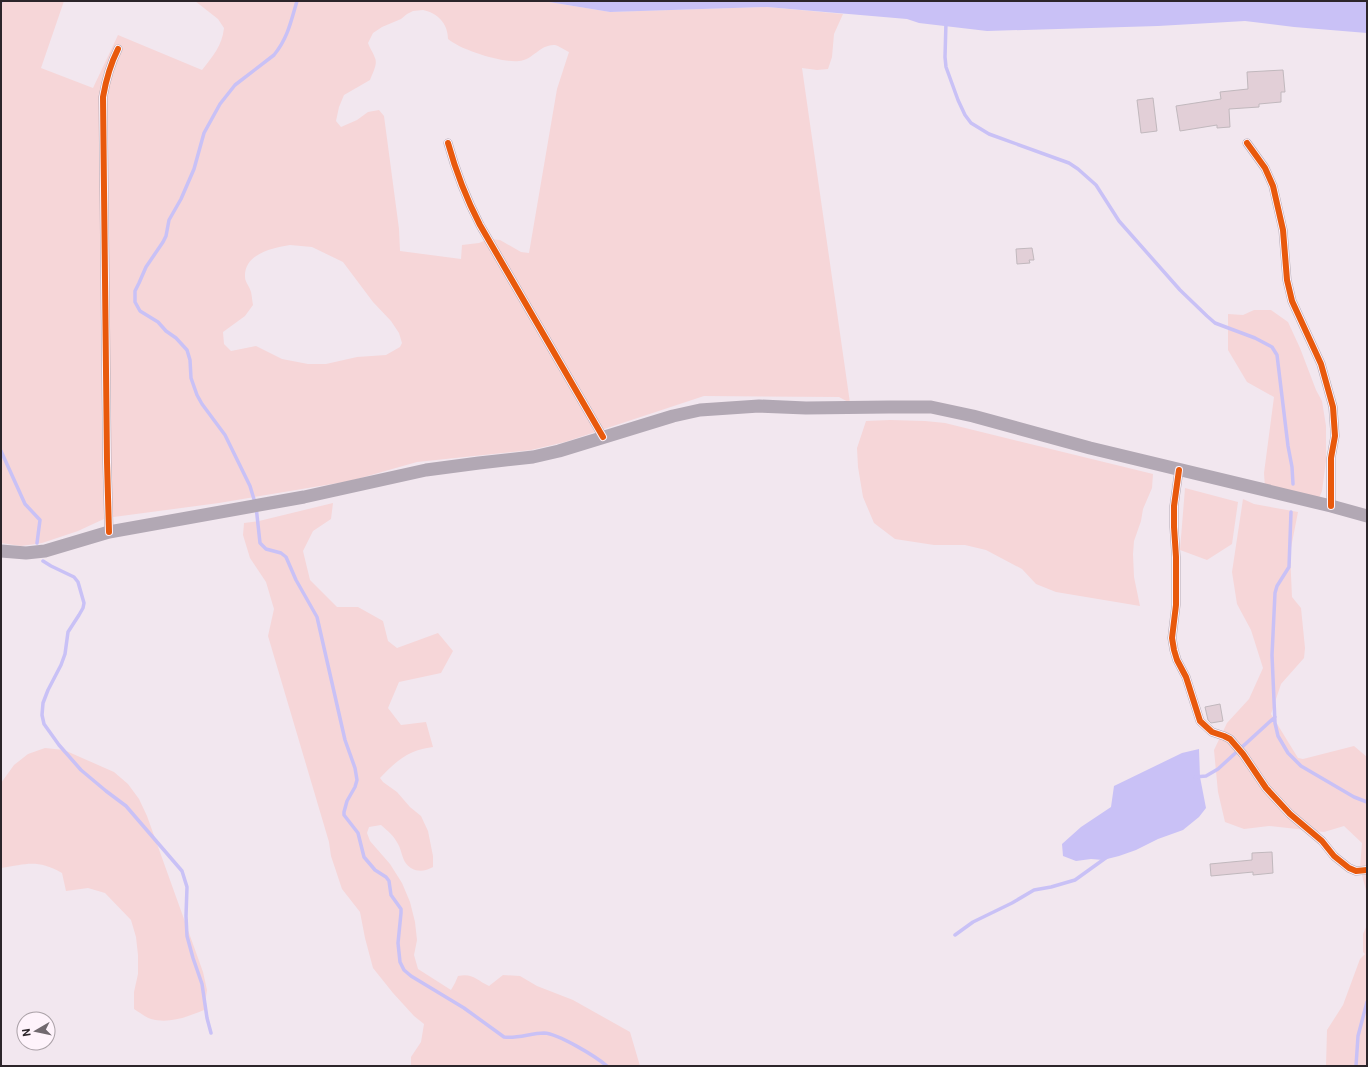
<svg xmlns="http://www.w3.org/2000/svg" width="1368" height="1067" font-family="Roboto,sans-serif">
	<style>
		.green { fill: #f6d6d8; fill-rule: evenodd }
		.water { fill: #c9c1f6 }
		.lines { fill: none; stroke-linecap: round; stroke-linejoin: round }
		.stream { stroke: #c9c1f6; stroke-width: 3.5 }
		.building { fill: #e2cfd7; stroke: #c1b8bd }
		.street { stroke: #b2aab5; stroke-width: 9 }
		.secondary { stroke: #b2a8b4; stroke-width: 13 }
		.cycleway-casing { stroke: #fef3fb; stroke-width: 8 }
		.cycleway { stroke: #e8590c; stroke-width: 6 }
	</style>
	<rect width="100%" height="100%" fill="#f2e7ef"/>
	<path class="green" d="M1 1H64L41 68 93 88 118 35 202 70C213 56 222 46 224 28L218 19 195 1H543L610 12 767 7 843 14 834 34 832 57 828 69 817 70 802 68 850 403 839 397 704 396 565 442 531 450 417 462 350 481 219 503 106 518 78 531 42 543 21 546 1 543ZM423 10C438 13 448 24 448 39 461 50 502 63 519 61 533 60 540 44 555 45 559 46 565 50 569 52L557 89 529 253 521 252 500 240 489 239 479 243 462 245 461 259 400 251 399 229 384 116 379 110 368 112 357 120 341 127 336 121 339 107 344 95 370 80C372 74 378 64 375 58 373 52 370 49 368 43L373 33 382 27 401 19 407 14 413 11ZM290 245 312 247 343 262 373 302 391 321 399 333 402 343 400 347 386 355 357 357 326 364H308L282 359 256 346 231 351 224 344 223 332 245 316 253 305C252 300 252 296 251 292 250 287 245 282 245 277 244 254 272 248 290 245Z
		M1254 310H1271L1288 322 1300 348 1316 390 1322 401 1326 426V461L1322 491 1319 498 1265 488 1264 473 1274 397 1247 382 1228 350V314L1243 315Z
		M890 420 925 421 945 423 1153 474 1152 488 1143 509 1141 521 1134 541 1133 554 1134 577 1140 606 1056 592 1036 584 1022 569 986 550 965 545H934L895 539 874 523 863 497 858 467 857 448 866 421Z
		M1185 488 1238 502 1232 544 1207 560 1180 550Z
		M1243 499 1254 504 1298 512 1290 553 1292 597 1301 608 1305 648 1304 658 1281 684 1271 714 1298 758 1303 759 1354 746 1367 757V894L1360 868 1362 843 1344 826 1324 832 1269 826 1244 829 1225 822 1218 792 1214 750 1227 723 1249 699 1263 668 1251 630 1237 604 1232 572Z
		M333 503 331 519 313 531 303 551 310 580 337 607H358L383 621 388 641 397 648 438 633 453 651 441 673 399 682 388 708 401 725 426 722 433 747C409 750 397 760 380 778L383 782 397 792 410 807 421 816 428 831 433 856V867C423 873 411 872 405 862 402 857 401 849 398 844 394 836 388 831 381 825L369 827 367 833 370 841 390 864 402 883 410 902 415 922 417 940 414 955 418 969 451 990 455 983 458 976C473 973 476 980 489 986L503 975 520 976 537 986 573 1000 630 1032 640 1066H411V1057L421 1042 424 1024 414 1016 393 993 373 968 365 938 360 912 342 889 331 856 329 842 268 636 274 609 266 582 250 558 243 535 244 523 259 521Z
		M45 748 64 750 114 772 128 784 139 799 147 816 203 972 207 990 204 1010C187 1017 169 1024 151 1019 145 1017 139 1012 134 1009V992L138 974V955L136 937 131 920 105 893 88 888 66 891 62 873C37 859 27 864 1 868V783L14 765 28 754Z
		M1367 925V1066H1326L1327 1030 1343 1005 1360 959 1365 954 1363 952V934Z"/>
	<path class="water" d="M543 1H1367V33L1294 27 1245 21 1158 26 987 31 919 23 907 19 767 7 610 12Z
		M1199 749 1200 777 1206 808 1199 817 1183 830 1158 839 1136 850 1119 856 1103 860 1091 859 1076 861 1063 856 1062 844 1081 827 1111 807 1114 786 1182 753Z"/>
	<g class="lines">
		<path class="stream" d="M297 1C291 21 288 38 274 55L235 85 220 104 204 133 194 169 181 199 169 220 166 236 163 242 146 267 139 283 135 291V302L140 311 158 322 166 331 176 338 187 350 190 360 191 378 197 395 202 404 225 435 250 486 256 506 260 543 266 549 281 553 286 557 296 580 317 617 345 740 355 768 357 780 355 787 347 801 344 812V815L358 833 364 857 375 870 386 877 389 881 391 895 401 909V913L398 943 400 962 404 970 411 976 464 1008 504 1037C517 1039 531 1033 544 1033 559 1034 595 1056 607 1066
			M1 2V1
			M946 22 945 57 946 67 958 100 965 115 971 123 989 134 1069 163 1078 169 1096 185 1119 221 1180 290 1207 316 1215 323 1255 338 1272 347 1277 355 1288 446 1292 467 1293 484
			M1 451 25 504 40 520 37 543
			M1291 512 1289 567 1277 586 1275 593 1272 655 1275 723 1278 736 1288 753 1301 766 1354 797 1367 802
			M43 561 51 566 74 577 78 582 84 603 83 608 79 615 68 632 65 654 61 665 48 690 43 703 42 715 44 724 59 745 81 770 106 791 126 806 182 871 187 887 186 916 187 936 193 958 202 984 207 1018 211 1033
			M1195 777 1206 776 1218 769 1275 717
			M955 935 973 922 1012 903 1034 890 1051 887 1075 880 1107 857
			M1356 1066 1358 1036 1367 1002"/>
	</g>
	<path class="building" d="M1283 70 1285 92H1281V102L1259 104V107L1229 109 1230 127 1217 128V125L1180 131 1176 106 1221 99 1220 92 1248 89 1247 72Z
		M1153 98 1157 131 1141 133 1137 100Z
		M1032 248 1034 260H1029L1030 263 1017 264 1016 249Z
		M1220 704 1223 721 1211 723 1208 720 1205 707Z
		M1272 852 1273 873 1253 875V872L1211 876 1210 864 1252 860V853Z"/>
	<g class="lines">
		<path class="street" d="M448 143C456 172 466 198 480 225L603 437
			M1247 143 1265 168 1273 186 1283 230 1287 280 1292 301 1321 364 1333 407 1335 436 1331 458V506
			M1179 470 1174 506V527L1176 557V605L1172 638 1174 650 1177 660 1186 677 1200 721 1212 732 1224 736 1230 739 1243 754 1266 788 1290 814 1322 841 1334 856 1349 868 1356 871 1367 870
			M109 532 107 462 103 97C106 80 110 65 118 49"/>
		<path class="secondary" d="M1 551 26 553 45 551 109 532 304 497 426 470 479 463 533 457 559 451 673 416 700 410 759 406 806 408 889 407H931L973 416 1090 448 1331 506 1367 516"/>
		<defs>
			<path id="cycleway" d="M448 143C456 172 466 198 480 225L603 437
				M1247 143 1265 168 1273 186 1283 230 1287 280 1292 301 1321 364 1333 407 1335 436 1331 458V506
				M1179 470 1174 506V527L1176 557V605L1172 638 1174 650 1177 660 1186 677 1200 721 1212 732 1224 736 1230 739 1243 754 1266 788 1290 814 1322 841 1334 856 1349 868 1356 871 1367 870
				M109 532 107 462 103 97C106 80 110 65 118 49"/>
		</defs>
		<use href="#cycleway" class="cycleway-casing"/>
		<use href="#cycleway" class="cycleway"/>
	</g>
	<rect width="1368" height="1067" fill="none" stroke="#2c252a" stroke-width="4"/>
	<g transform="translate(36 1031) rotate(261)"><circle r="19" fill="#fef3fb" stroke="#aaa1a7"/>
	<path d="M0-3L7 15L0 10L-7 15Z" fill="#71696f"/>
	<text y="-6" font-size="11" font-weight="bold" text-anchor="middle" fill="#2c252a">N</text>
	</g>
</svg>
